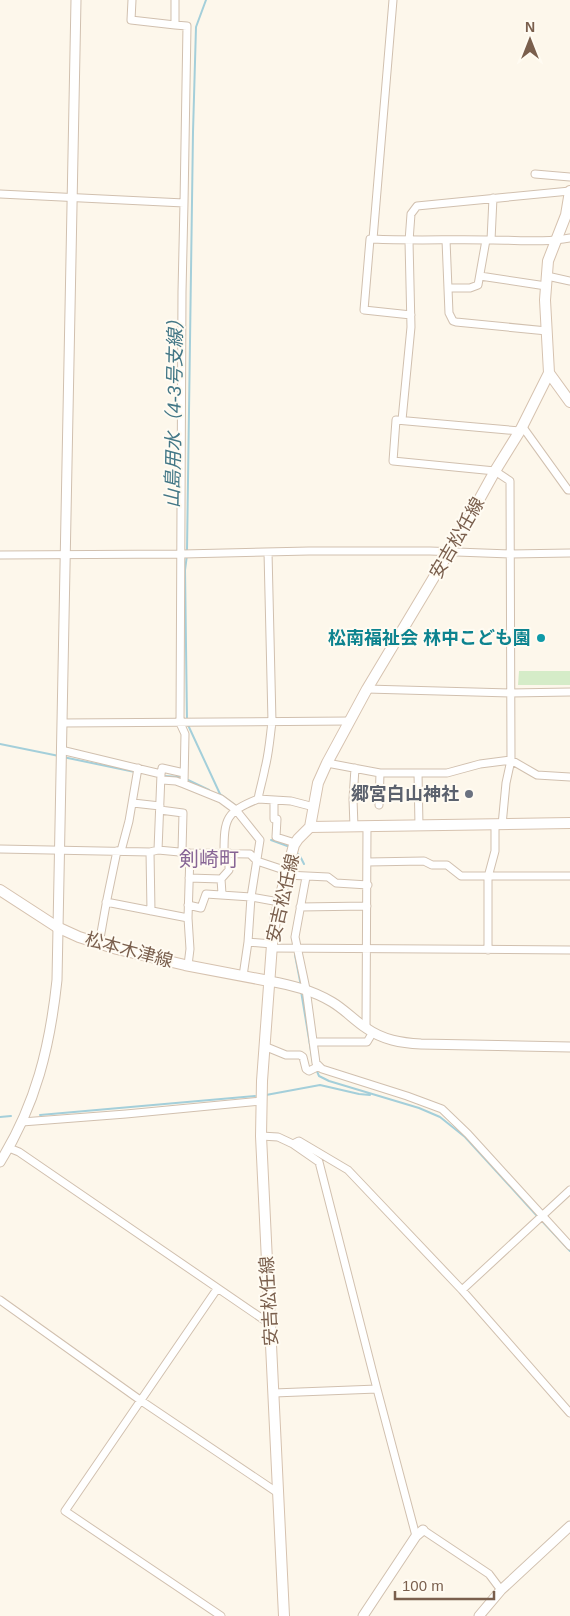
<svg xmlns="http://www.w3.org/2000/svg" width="570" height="1616" font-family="Arial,'Noto Sans JP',sans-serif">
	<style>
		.green { fill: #d5ecc8 }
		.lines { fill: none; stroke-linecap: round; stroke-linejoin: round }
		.stream { stroke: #a4cfda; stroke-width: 2 }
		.minor-casing { stroke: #d1c0af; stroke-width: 9 }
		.tertiary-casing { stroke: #d1c0af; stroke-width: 11 }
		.secondary-casing { stroke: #d6c2af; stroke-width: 12 }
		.minor { stroke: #fff; stroke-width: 7 }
		.tertiary { stroke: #fff; stroke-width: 9 }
		.secondary { stroke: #fff; stroke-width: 10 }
		.culture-dot { fill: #0f9aa8; stroke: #fffbf2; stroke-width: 2 }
		.worship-dot { fill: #6b7280; stroke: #fffbf2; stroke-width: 2 }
		.labels { text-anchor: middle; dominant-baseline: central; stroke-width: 4; stroke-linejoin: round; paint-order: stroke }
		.street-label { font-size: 18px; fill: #7a5f4d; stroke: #fffbf2 }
		.culture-label { font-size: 18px; font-weight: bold; fill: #0d838f; stroke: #fffbf2; text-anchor: end }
		.worship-label { font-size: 18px; font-weight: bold; fill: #5b616d; stroke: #fffbf2; text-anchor: end }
		.water-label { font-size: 19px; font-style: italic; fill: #437786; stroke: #fffbf2 }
		.quarter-label { font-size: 20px; fill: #876595; stroke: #fffbf2 }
	</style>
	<rect width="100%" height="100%" fill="#fdf7eb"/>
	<path class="green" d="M519 671H570V685H518Z"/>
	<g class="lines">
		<path class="stream" d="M187 551 193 132 196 27 206 0
			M187 555 185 570 187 721
			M188 725 220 794 235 805
			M0 744 59 756
			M63 757 135 772
			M164 776 179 777
			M188 780 209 790
			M271 840 290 847
			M296 852 300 856 304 864
			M295 955 301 986
			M301 991 313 1063
			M316 1069 319 1076 329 1081 419 1108 440 1117 465 1137 538 1217
			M266 1095 320 1085 359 1094 370 1095
			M40 1115 255 1096
			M0 1117 11 1116
			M541 1220 570 1251"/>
		<defs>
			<path id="minor" d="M132 0 131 20 175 25V0
				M393 0 373 239C413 241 453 239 493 240 519 240 545 243 570 238
				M535 174 570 177
				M0 194 184 203 187 26 175 25
				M184 203 182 292 180 723 185 734 184 784 221 799 236 810 260 840 251 897 248 942 243 976
				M370 239 364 310 411 315
				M446 240 449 313 453 321 456 322 547 331
				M491 240 493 198
				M480 276 546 286
				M547 276 570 281
				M448 288H470L478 285 486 240
				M402 420 411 327 409 241 411 214 417 206 570 191
				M522 426 568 490H570
				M268 552 272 722C270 737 269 753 265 768 263 779 260 788 258 799L291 801 314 807
				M0 555 183 554 309 551H430L511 554 570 553
				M367 689 511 693 570 692
				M62 723 350 721
				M61 750 161 774 162 768 184 773
				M327 763 380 773H447L480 764 511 760 537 775 570 777
				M418 773 419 826
				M162 780 176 781 184 784
				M274 800V819H277L276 837 295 843
				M133 803 160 806
				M379 805 380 773
				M160 810 183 813 182 851
				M502 825 506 783 511 760 510 481 495 471 393 461 396 420 520 431
				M354 827 353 799 355 768
				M0 849 150 852 158 850 190 853 250 854 257 861 287 871
				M158 850 161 774
				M121 851 129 821 138 768
				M150 852 151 911
				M224 853C224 818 226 812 258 799
				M368 862 424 861 432 865H447L461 876H570
				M286 875 328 877 336 883 368 885
				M306 877 295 937 306 989 316 1063 322 1069 407 1096 442 1109 468 1134 570 1246
				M189 878 221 879 229 870V853
				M221 879 222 894
				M106 902 188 918
				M188 905 201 908 206 894 251 897 279 902
				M300 907 367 906
				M248 942 272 944
				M99 944 107 899 117 851
				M271 948 570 950
				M488 950V877L495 851V826
				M188 965 190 949 188 918 190 853
				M366 1028 367 827
				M313 1042H367L373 1032
				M264 1046 286 1055H300L303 1057 306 1069 309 1071 319 1066
				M22 1122 126 1114 262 1101
				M261 1136 278 1137 293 1144 319 1162 377 1389 416 1536
				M293 1144 299 1141 348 1170 462 1290 570 1413
				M9 1148 19 1152 270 1324
				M217 1289 65 1511 221 1616
				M462 1290 570 1190
				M0 1300 140 1400 278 1493
				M274 1393 377 1389
				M423 1530 489 1574 501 1590"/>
			<path id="tertiary" d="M269 981C291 985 312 990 332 1002 344 1009 354 1020 366 1028 383 1040 401 1043 421 1044L570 1047
				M0 1162C36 1105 50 1046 57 980L76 0
				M363 1616 416 1536 423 1530
				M479 1616 501 1590 570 1526"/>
			<path id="secondary" d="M549 373 570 402
				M310 827 570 823
				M0 890 57 927 79 937 117 949 185 965 269 981
				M284 1616 261 1136 262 1081 273 931 279 902 294 845 298 839 310 827 318 783 327 763 367 689 464 527 495 471 521 429 549 373 545 300 548 261 566 215 570 191"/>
		</defs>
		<use href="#minor" class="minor-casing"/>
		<use href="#tertiary" class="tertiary-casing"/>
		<use href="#secondary" class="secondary-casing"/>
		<use href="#minor" class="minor"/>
		<use href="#tertiary" class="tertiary"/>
		<use href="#secondary" class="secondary"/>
	</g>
	<circle class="culture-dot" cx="541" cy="638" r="5"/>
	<circle class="worship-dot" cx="469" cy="794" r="5"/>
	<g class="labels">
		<g class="street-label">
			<text transform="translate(457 538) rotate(-60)">安吉松任線</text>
			<text transform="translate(283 898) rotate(-77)">安吉松任線</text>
			<text transform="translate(129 950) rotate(15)">松本木津線</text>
			<text transform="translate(269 1301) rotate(-93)">安吉松任線</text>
		</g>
		<g class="culture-label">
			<text x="531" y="638">松南福祉会 林中こども園</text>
		</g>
		<g class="worship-label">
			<text x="459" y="794">郷宮白山神社</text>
		</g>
		<g class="water-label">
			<text transform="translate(174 409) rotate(-89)">山島用水（4-3号支線）</text>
		</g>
		<g class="quarter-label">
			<text x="209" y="859">剣崎町</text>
		</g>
	</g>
	<g transform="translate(530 40)" stroke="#fffbf2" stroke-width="4" paint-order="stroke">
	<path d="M0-4L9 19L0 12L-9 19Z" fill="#7a5f4d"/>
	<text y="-8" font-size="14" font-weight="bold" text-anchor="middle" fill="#7a5f4d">N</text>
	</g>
	<path d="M395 1591v8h99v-8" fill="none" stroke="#7a5f4d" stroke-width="2.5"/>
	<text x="402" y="1591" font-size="15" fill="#7a5f4d" stroke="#fffbf2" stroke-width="4" paint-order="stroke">100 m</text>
</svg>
